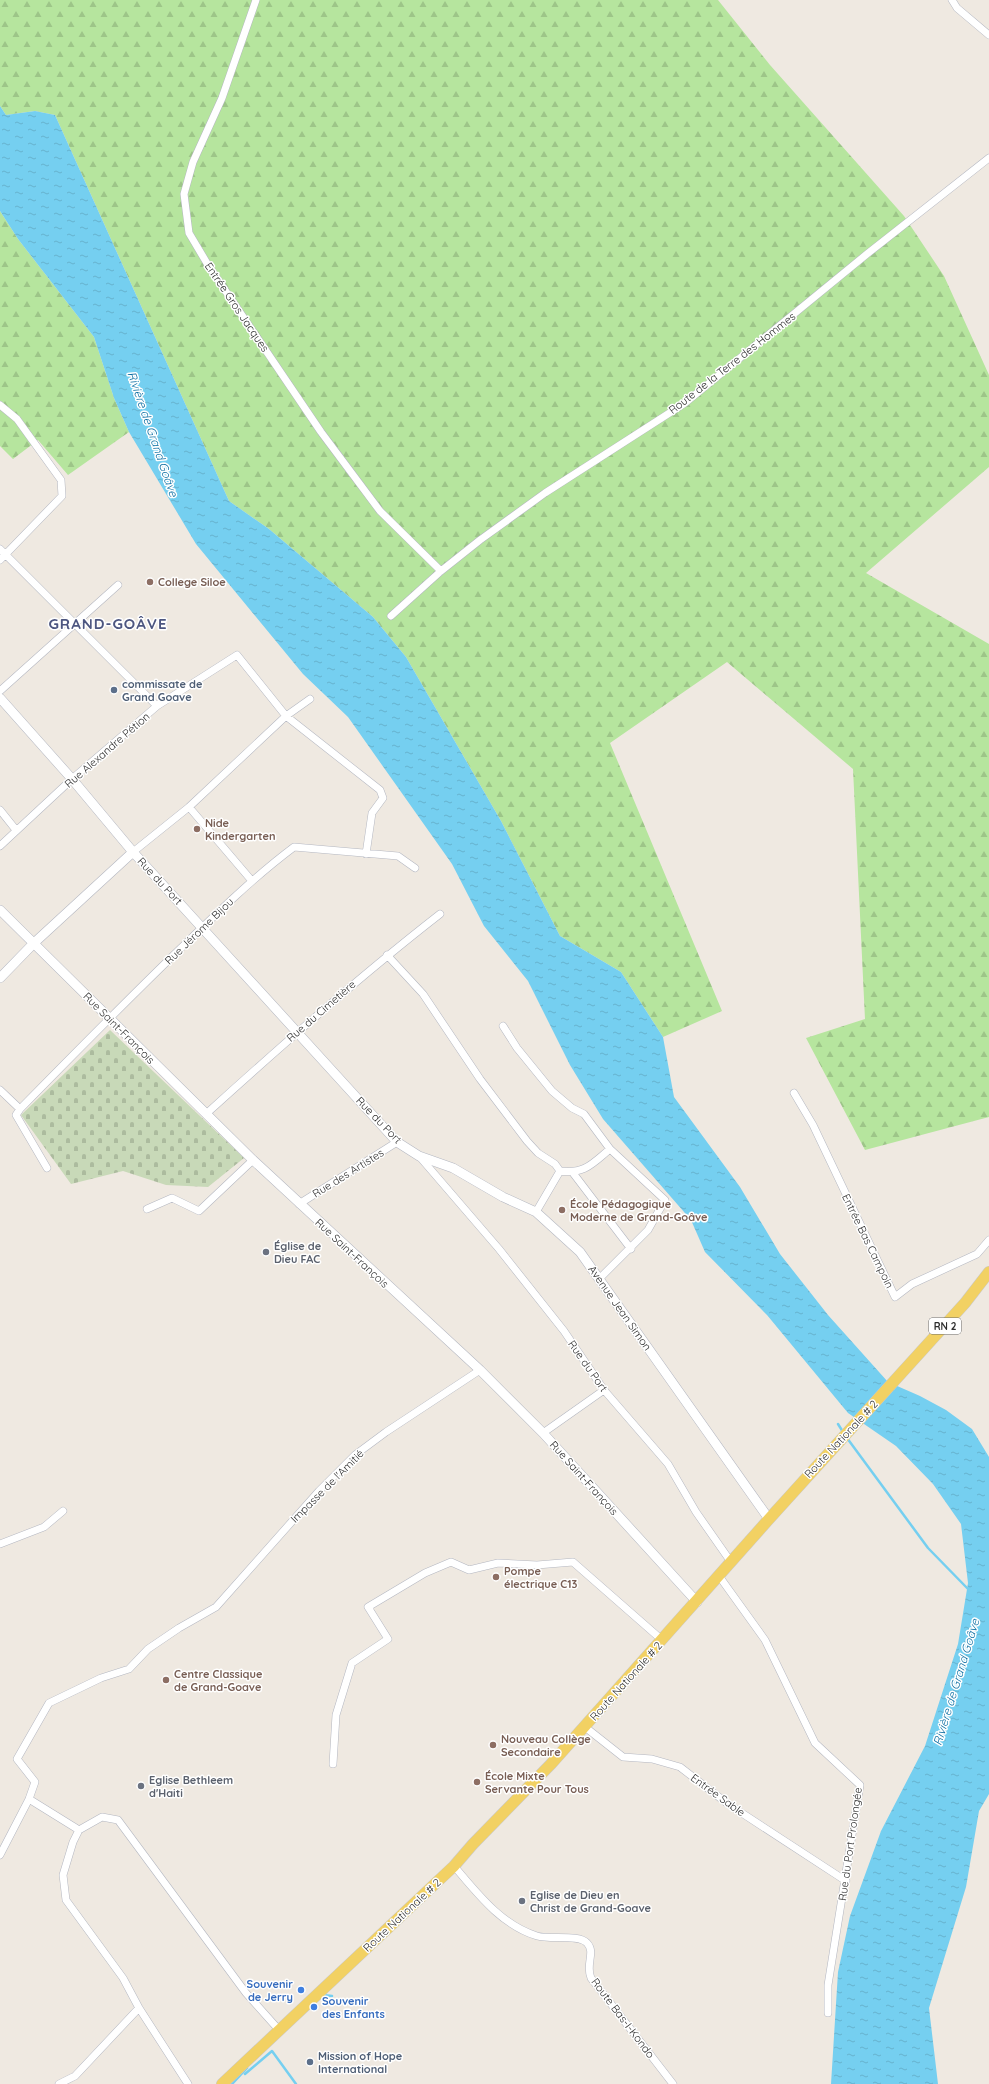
<svg xmlns="http://www.w3.org/2000/svg" width="989" height="2084" font-family="Quicksand,sans-serif">
	<style>
		.forest { fill: url(#forest-firs) }
		.cemetery { fill: url(#cemetery-stones) }
		.water { fill: url(#water-ripples) }
		.lines { fill: none; stroke-linecap: round; stroke-linejoin: round }
		.stream { stroke: #75cff0; stroke-width: 2.5 }
		.minor-casing { stroke: #b4b7c1; stroke-width: 8 }
		.tertiary-casing { stroke: #b4b7c1; stroke-width: 10 }
		.primary-casing { stroke: #c9c9c9; stroke-width: 12 }
		.minor { stroke: #fff; stroke-width: 7 }
		.tertiary { stroke: #fff; stroke-width: 9 }
		.primary { stroke: #f2d163; stroke-width: 11 }
		.education-dot { fill: #8d6e63; stroke: #fff; stroke-width: 1.5 }
		.service-dot { fill: #5c6f8a; stroke: #fff; stroke-width: 1.5 }
		.worship-dot { fill: #6b7280; stroke: #fff; stroke-width: 1.5 }
		.shop-dot { fill: #3f7fe0; stroke: #fff; stroke-width: 1.5 }
		.labels { text-anchor: middle; dominant-baseline: central; stroke-width: 3; stroke-linejoin: round; paint-order: stroke }
		.shield { fill: #fff; stroke: #6d6d6d; stroke-width: 1 }
		.shield-label { font-size: 10px; font-weight: bold; fill: #2e2e2e }
		.street-label { font-size: 11px; fill: #2e2e2e; stroke: #fff }
		.education-label { font-size: 11px; font-weight: bold; fill: #785e54; stroke: #fff; text-anchor: start }
		.service-label { font-size: 11px; font-weight: bold; fill: #4e5e75; stroke: #fff; text-anchor: start }
		.worship-label { font-size: 11px; font-weight: bold; fill: #5b616d; stroke: #fff; text-anchor: start }
		.shop-label { font-size: 11px; font-weight: bold; fill: #366cbe; stroke: #fff; text-anchor: end }
		.water-label { font-size: 12px; font-style: italic; fill: #0d6fa3; stroke: #fff }
		.district-label { font-size: 15px; font-weight: bold; letter-spacing: 1px; fill: #4d5680; stroke: #fff }
	</style>
	<defs>
		<pattern id="forest-firs" width="22" height="20" patternUnits="userSpaceOnUse"><rect width="22" height="20" fill="#b6e59e"/><path d="M5 1l3.5 6h-7zM16 11l3.5 6h-7z" fill="#9dc588"/></pattern>
		<pattern id="cemetery-stones" width="16" height="16" patternUnits="userSpaceOnUse"><rect width="16" height="16" fill="#c8d9b8"/><path d="M2 7V4a2 2 0 0 1 4 0v3zM10 15v-3a2 2 0 0 1 4 0v3z" fill="#acbb9e"/></pattern>
		<pattern id="water-ripples" width="26" height="14" patternUnits="userSpaceOnUse"><rect width="26" height="14" fill="#75cff0"/><path d="M2 4q2-2 4 0t4 0M15 11q2-2 4 0t4 0" fill="none" stroke="#66b2ce"/></pattern>
	</defs>
	<rect width="100%" height="100%" fill="#efe9e1"/>
	<path class="forest" d="M0 0H718L770 65 904 216 944 276 989 375V467L866 573 989 644V1117L865 1150 806 1038 865 1019 853 769 727 662 610 743 722 1011 663 1037 621 972 560 936 501 821 406 657 373 617 269 529 229 501 55 115 35 111 6 115 0 106Z
		M0 211 18 239 94 337 114 398 129 432 68 475 38 440 13 459 0 446Z"/>
	<path class="cemetery" d="M110 1030 244 1158 208 1187 166 1185 123 1171 71 1184 21 1115Z"/>
	<path class="water" d="M0 106 6 115 35 111 55 115 229 501 269 529 373 617 406 657 501 821 560 936 621 972 663 1037 674 1097 740 1187 780 1254 828 1315 888 1382 920 1396 946 1410 972 1429 989 1457V1794L979 1811 966 1887 929 2008 938 2084H831L838 1972 850 1916 881 1831 925 1746 958 1644 968 1583 961 1524 933 1484 896 1446 848 1413 767 1315 705 1252 691 1220 603 1119 570 1065 528 981 484 926 452 864 348 717 303 674 196 544 129 432 114 398 94 337 18 239 0 211Z"/>
	<g class="lines">
		<path class="stream" d="M838 1424 843 1432
			M847 1438 928 1548 969 1590
			M323 1995 332 1996
			M245 2074 272 2051 296 2084
			M232 2084 247 2068"/>
		<defs>
			<path id="minor" d="M256 0 222 98 193 162 184 194 189 233 208 265 321 432 380 511 441 571
				M952 0 957 8 989 35
				M0 405 17 419 61 480 62 496 0 560
				M0 549 157 706
				M391 616 441 571 480 540 545 493 685 403 867 254 989 158
				M0 691 118 585
				M189 807 252 881
				M0 810 16 830
				M0 846 72 779 157 706 237 655 286 716 380 790 383 798 372 813 366 854
				M133 852 189 807 286 716 310 699
				M387 955 423 994 480 1079 527 1141 538 1153 555 1164 560 1171
				M503 1026 517 1048 552 1091 572 1108 584 1114 610 1149 665 1200 648 1230 600 1278
				M0 1090 20 1109 16 1115 47 1168
				M794 1093 813 1125 895 1297 912 1284 977 1254 989 1240
				M20 1109C73 1055 126 1001 181 948 217 913 254 877 294 847L398 856 415 868
				M206 1114C282 1045 359 977 440 914
				M419 1156 499 1249 564 1331 604 1390 668 1464 696 1512 731 1562
				M573 1173 631 1249
				M299 1204 397 1142
				M147 1209 172 1198 199 1211 253 1160
				M536 1212 560 1171C585 1174 592 1164 610 1149
				M543 1433 604 1390
				M0 1544 44 1527 63 1511
				M719 1576 765 1640 815 1743 860 1785 828 1985V2013
				M585 1727 623 1757 652 1759 680 1767 728 1804 846 1881
				M333 1764 336 1715 352 1663 388 1639 368 1607 425 1573 451 1562 469 1570 498 1563 537 1565 573 1562 662 1640
				M29 1799 79 1830 102 1817 118 1820 246 1993 279 2030
				M79 1830 73 1842 63 1875 66 1900 123 1978 139 2008 188 2084
				M0 1855 29 1799 35 1782 17 1759 49 1703 101 1678 129 1669 148 1649 179 1628 216 1607 319 1491 355 1455 386 1432 480 1370
				M454 1866C477 1893 501 1925 537 1936 550 1940 579 1934 587 1943 596 1952 585 1965 591 1978L673 2084
				M59 2084 75 2076 139 2008"/>
			<path id="tertiary" d="M0 698 72 779 133 852 397 1142 419 1156 453 1168 503 1197 536 1212 580 1252 769 1519
				M0 910 253 1160 480 1370 543 1433 697 1602
				M0 978 34 943 133 852"/>
			<path id="primary" d="M222 2084 454 1866 473 1844 551 1764 769 1519 965 1303 989 1272"/>
		</defs>
		<use href="#minor" class="minor-casing"/>
		<use href="#tertiary" class="tertiary-casing"/>
		<use href="#primary" class="primary-casing"/>
		<use href="#minor" class="minor"/>
		<use href="#tertiary" class="tertiary"/>
		<use href="#primary" class="primary"/>
	</g>
	<g class="education-dot">
		<circle cx="150" cy="582" r="4"/>
		<circle cx="197" cy="829" r="4"/>
		<circle cx="562" cy="1210" r="4"/>
		<circle cx="496" cy="1577" r="4"/>
		<circle cx="166" cy="1680" r="4"/>
		<circle cx="493" cy="1745" r="4"/>
		<circle cx="477" cy="1782" r="4"/>
	</g>
	<g class="service-dot">
		<circle cx="114" cy="690" r="4"/>
		<circle cx="310" cy="2062" r="4"/>
	</g>
	<g class="worship-dot">
		<circle cx="266" cy="1252" r="4"/>
		<circle cx="141" cy="1786" r="4"/>
		<circle cx="522" cy="1901" r="4"/>
	</g>
	<g class="shop-dot">
		<circle cx="301" cy="1990" r="4"/>
		<circle cx="314" cy="2007" r="4"/>
	</g>
	<g class="labels">
		<rect class="shield" x="929" y="1318" width="32" height="16" rx="3"/>
		<g class="shield-label">
			<text x="945" y="1326">RN 2</text>
		</g>
		<g class="street-label">
			<text transform="translate(237 307) rotate(56)">Entrée Gros Jacques</text>
			<text transform="translate(732 363) rotate(-38)">Route de la Terre des Hommes</text>
			<text transform="translate(107 750) rotate(-41)">Rue Alexandre Pétion</text>
			<text transform="translate(160 881) rotate(47)">Rue du Port</text>
			<text transform="translate(199 931) rotate(-44)">Rue Jérome Bijou</text>
			<text transform="translate(321 1011) rotate(-41)">Rue du Cimetière</text>
			<text transform="translate(119 1028) rotate(45)">Rue Saint-François</text>
			<text transform="translate(379 1120) rotate(46)">Rue du Port</text>
			<text transform="translate(348 1173) rotate(-32)">Rue des Artistes</text>
			<text transform="translate(868 1241) rotate(64)">Entrée Bas Campoin</text>
			<text transform="translate(352 1253) rotate(43)">Rue Saint-François</text>
			<text transform="translate(620 1308) rotate(55)">Avenue Jean Simon</text>
			<text transform="translate(588 1366) rotate(55)">Rue du Port</text>
			<text transform="translate(841 1439) rotate(-47)">Route Nationale # 2</text>
			<text transform="translate(584 1478) rotate(48)">Rue Saint-François</text>
			<text transform="translate(327 1486) rotate(-45)">Impasse de l'Amitié</text>
			<text transform="translate(626 1681) rotate(-48)">Route Nationale # 2</text>
			<text transform="translate(718 1795) rotate(36)">Entrée Sable</text>
			<text transform="translate(850 1844) rotate(-82)">Rue du Port Prolongée</text>
			<text transform="translate(402 1915) rotate(-43)">Route Nationale # 2</text>
			<text transform="translate(623 2018) rotate(53)">Route Bas-I-Kondo</text>
		</g>
		<g class="education-label">
			<text x="158" y="582">College Siloe</text>
			<text x="205" y="823">Nide<tspan x="205" dy="13">Kindergarten</tspan></text>
			<text x="570" y="1204">École Pédagogique<tspan x="570" dy="13">Moderne de Grand-Goâve</tspan></text>
			<text x="504" y="1571">Pompe<tspan x="504" dy="13">électrique C13</tspan></text>
			<text x="174" y="1674">Centre Classique<tspan x="174" dy="13">de Grand-Goave</tspan></text>
			<text x="501" y="1739">Nouveau Collège<tspan x="501" dy="13">Secondaire</tspan></text>
			<text x="485" y="1776">École Mixte<tspan x="485" dy="13">Servante Pour Tous</tspan></text>
		</g>
		<g class="service-label">
			<text x="122" y="684">commissate de<tspan x="122" dy="13">Grand Goave</tspan></text>
			<text x="318" y="2056">Mission of Hope<tspan x="318" dy="13">International</tspan></text>
		</g>
		<g class="worship-label">
			<text x="274" y="1246">Église de<tspan x="274" dy="13">Dieu FAC</tspan></text>
			<text x="149" y="1780">Eglise Bethleem<tspan x="149" dy="13">d'Haiti</tspan></text>
			<text x="530" y="1895">Eglise de Dieu en<tspan x="530" dy="13">Christ de Grand-Goave</tspan></text>
		</g>
		<g class="shop-label">
			<text x="293" y="1984">Souvenir<tspan x="293" dy="13">de Jerry</tspan></text>
			<text x="322" y="2001" text-anchor="start">Souvenir<tspan x="322" dy="13">des Enfants</tspan></text>
		</g>
		<g class="water-label">
			<text transform="translate(153 434) rotate(71)">Rivière de Grand Goâve</text>
			<text transform="translate(956 1682) rotate(-73)">Rivière de Grand Goâve</text>
		</g>
		<g class="district-label">
			<text x="108" y="623">GRAND-GOÂVE</text>
		</g>
	</g>
</svg>
